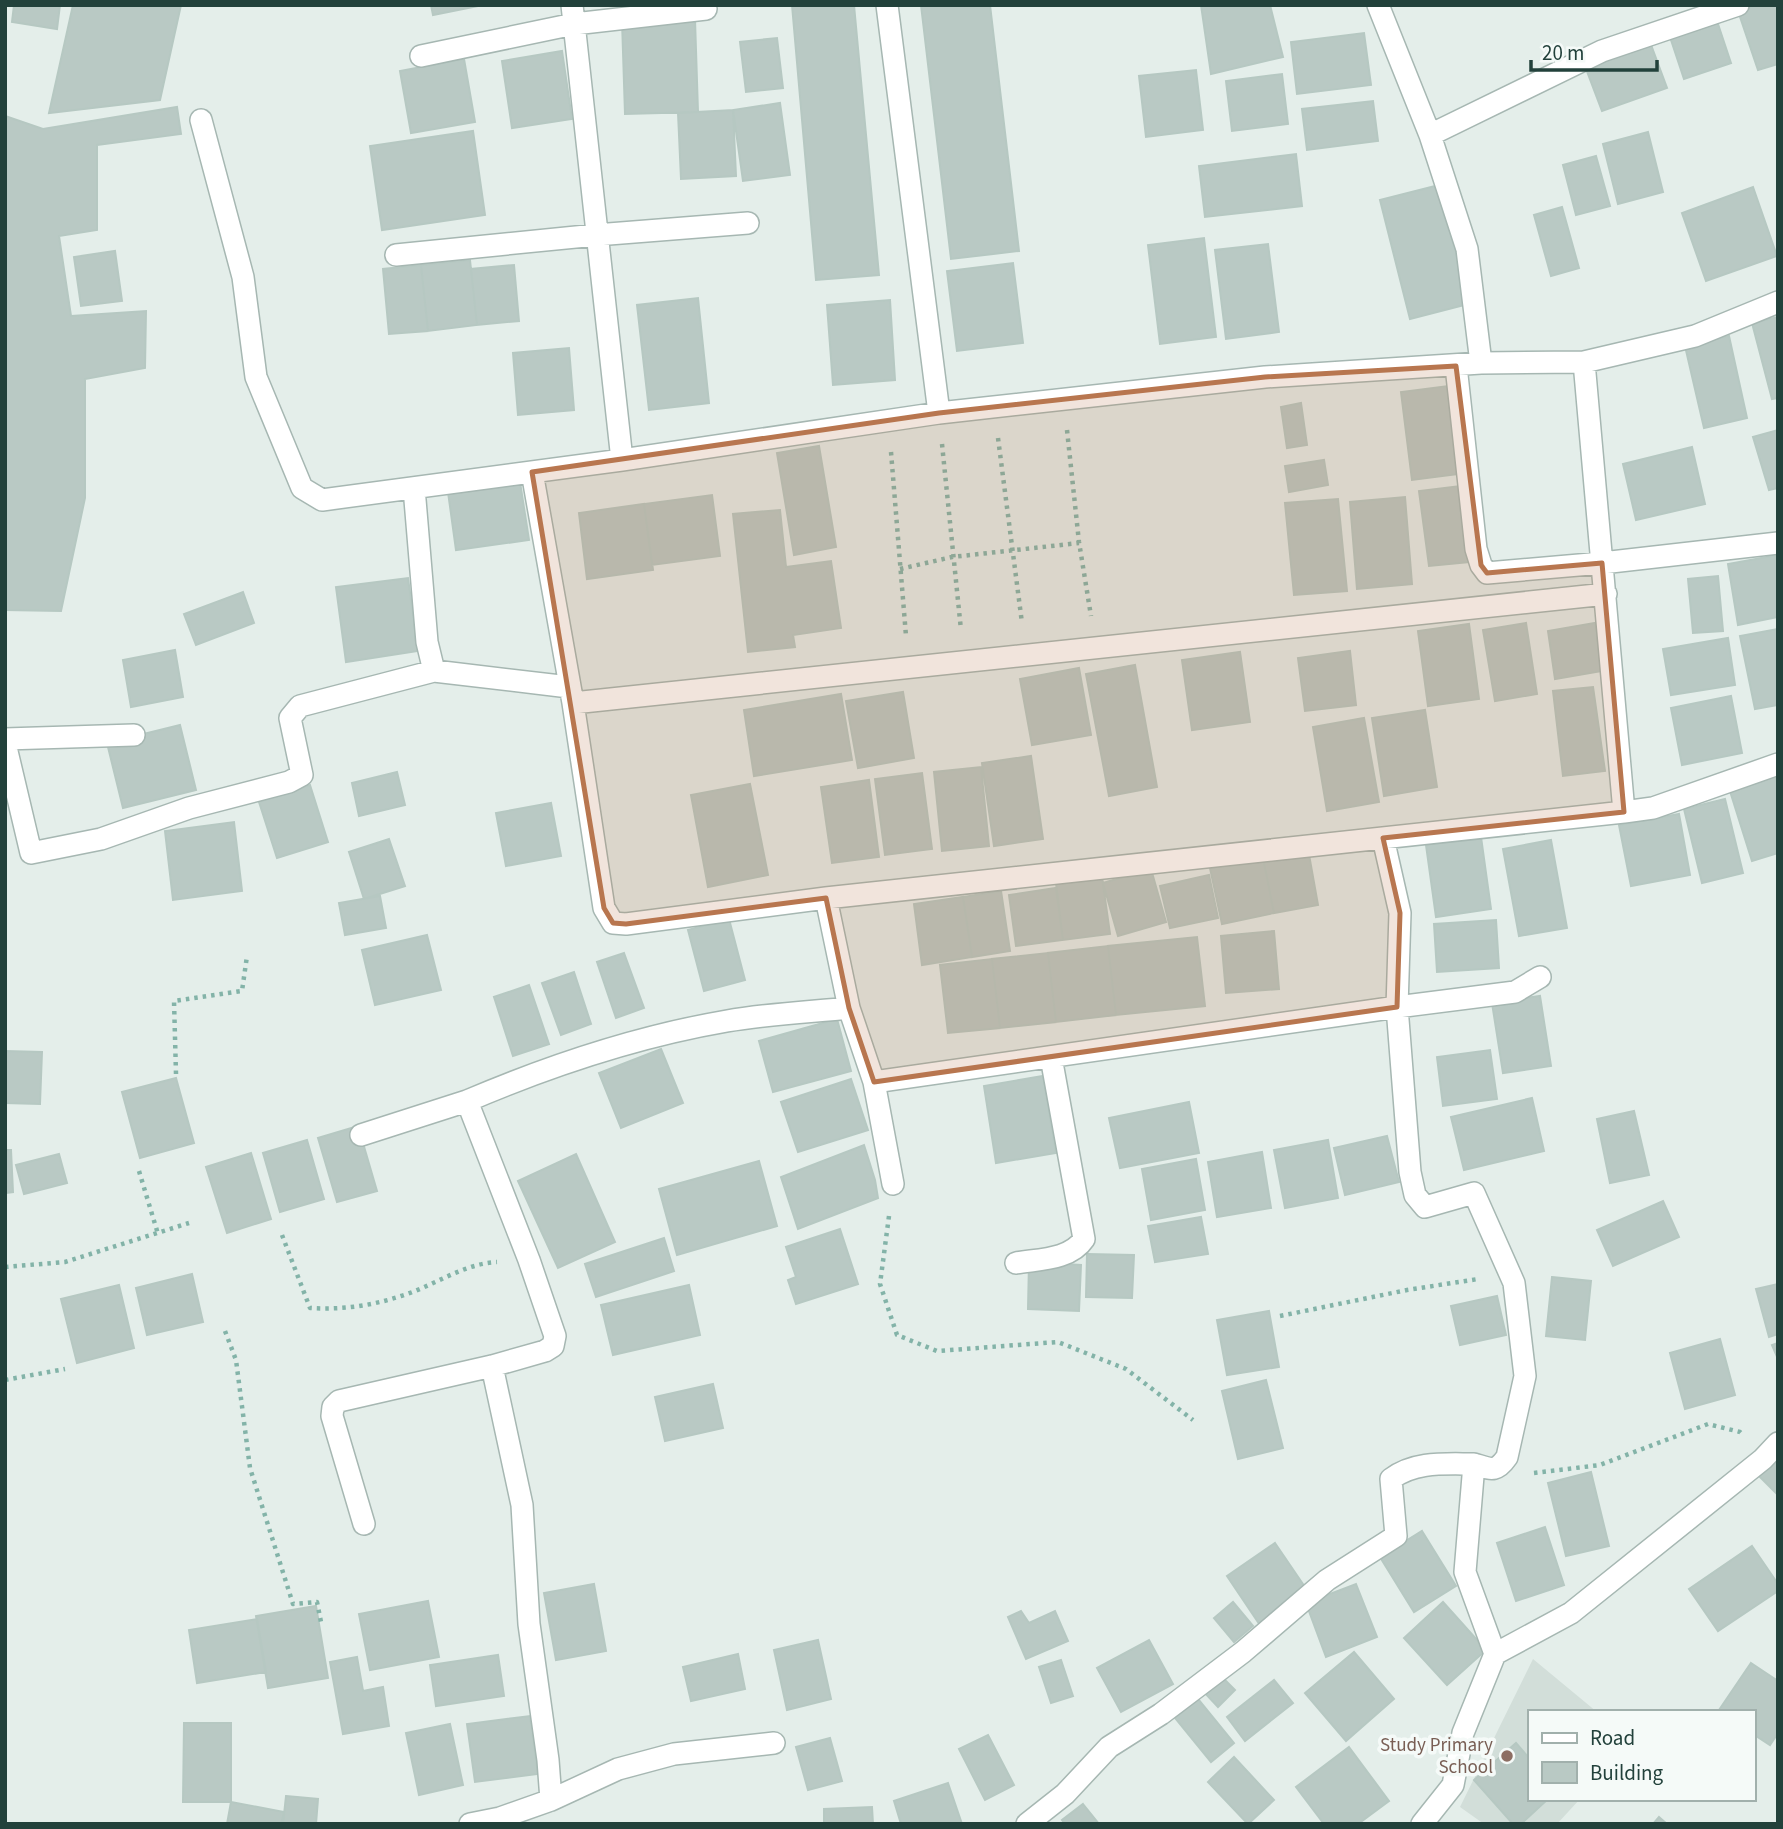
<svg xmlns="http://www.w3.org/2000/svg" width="1783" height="1829" font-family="'Source Sans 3',sans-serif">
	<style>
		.built { fill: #d2ded9 }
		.building { fill: #b9c9c4; stroke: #b6c8c2; stroke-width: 2 }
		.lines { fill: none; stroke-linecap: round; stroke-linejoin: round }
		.street-casing { stroke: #a6b7b2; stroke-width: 24 }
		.path { stroke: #83b3a8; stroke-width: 4.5; stroke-dasharray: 3.5 5; stroke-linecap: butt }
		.street { stroke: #fff; stroke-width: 21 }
		.marked { fill: #b8764f; fill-opacity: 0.2; stroke: #b8764f; stroke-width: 5; stroke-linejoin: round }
		.education-dot { fill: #8d6e63; stroke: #f5faf8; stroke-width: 2.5 }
		.labels { text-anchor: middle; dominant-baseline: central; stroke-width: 7; stroke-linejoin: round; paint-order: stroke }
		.education-label { font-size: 19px; fill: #785e54; stroke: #f5faf8; text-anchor: end }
	</style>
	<rect width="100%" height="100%" fill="#e4eeea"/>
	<path class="built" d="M1533 1659 1597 1712H1529V1799H1580L1557 1824H1484L1460 1807Z"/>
	<path class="building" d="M14 5H60L57 29 12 22Z
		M73 5H181L160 100 49 113Z
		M431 5H483L433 15Z
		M792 5H854L879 275 816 280Z
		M921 5H990L1019 251 951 259Z
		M1201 5H1270L1283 57 1211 74Z
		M1756 5H1778V64L1758 70 1738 11Z
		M695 19 698 112 625 114 622 21Z
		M1717 21 1731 63 1684 79 1670 37Z
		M1364 33 1371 85 1297 94 1291 42Z
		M777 38 783 88 746 92 740 42Z
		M1650 42 1667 88 1602 111 1585 66Z
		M562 51 572 119 512 128 502 61Z
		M464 59 475 122 411 133 400 71Z
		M1196 70 1203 130 1146 137 1139 76Z
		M1282 74 1288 124 1232 131 1226 81Z
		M1373 101 1378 141 1307 150 1302 109Z
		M780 103 790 175 743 181 733 110Z
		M177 107 181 134 97 145V230L59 236 71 316 146 311 145 368 85 379V498L61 611 5 610V116L43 129Z
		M733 110 736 176 681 179 678 113Z
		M473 131 485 215 382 230 370 146Z
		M1648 132 1663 192 1618 204 1603 144Z
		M1296 154 1302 206 1205 217 1199 166Z
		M1596 156 1610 206 1576 215 1563 165Z
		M1443 184 1472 303 1410 319 1380 200Z
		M1753 187 1777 256 1706 281 1682 213Z
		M1562 207 1579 268 1551 276 1534 215Z
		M1204 238 1216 337 1160 344 1148 245Z
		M1268 244 1279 332 1226 339 1215 250Z
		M115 251 122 301 81 306 74 257Z
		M470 260 477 325 428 331 421 265Z
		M1013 263 1023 343 957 351 947 271Z
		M421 265 428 331 389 334 383 269Z
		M514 265 519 321 477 325 471 269Z
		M698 298 709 403 649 410 637 305Z
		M890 300 895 380 833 385 827 305Z
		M1778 317V398L1772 399 1752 323Z
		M1729 336 1747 418 1704 428 1685 346Z
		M569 348 574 410 518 415 513 353Z
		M1448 386 1459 474 1412 480 1401 392Z
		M1301 403 1307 445 1287 448 1281 407Z
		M1778 430V488L1769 490 1753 437Z
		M819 446 836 547 794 555 777 453Z
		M1692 447 1705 504 1636 520 1623 464Z
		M1324 460 1328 485 1289 492 1285 466Z
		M520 482 529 540 456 550 448 492Z
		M1460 486 1469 562 1429 566 1419 491Z
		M712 495 720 556 652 565 644 504Z
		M1405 497 1412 584 1357 589 1350 502Z
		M1338 499 1347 591 1294 595 1285 503Z
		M644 504 653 570 587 579 579 513Z
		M780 510 786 567 831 561 841 628 793 635 795 647 748 652 733 514Z
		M1778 555V617L1738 625 1728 564Z
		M1718 576 1723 631 1693 633 1688 579Z
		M408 578 418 651 346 662 336 587Z
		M243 592 254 623 196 645 184 614Z
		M1526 623 1537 694 1495 701 1483 630Z
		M1595 623 1602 671 1555 679 1548 631Z
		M1469 624 1479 699 1428 706 1418 631Z
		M1778 629V705L1755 709 1740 636Z
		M1728 638 1735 685 1671 695 1663 649Z
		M175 650 183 697 131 707 123 660Z
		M1350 651 1356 705 1305 711 1298 658Z
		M1240 652 1250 722 1192 730 1182 660Z
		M1135 665 1157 787 1109 796 1086 674Z
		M1079 668 1091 735 1032 745 1020 679Z
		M1593 687 1605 771 1563 776 1553 691Z
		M903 692 914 758 858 768 846 701Z
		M841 694 852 760 754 776 744 710Z
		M1731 696 1742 753 1682 765 1671 708Z
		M1425 710 1437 787 1384 796 1372 718Z
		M1364 718 1379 802 1327 811 1313 727Z
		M180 725 196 790 123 808 107 743Z
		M1031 756 1043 839 994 846 982 763Z
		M981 767 989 846 942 851 934 772Z
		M397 772 405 805 359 816 352 783Z
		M922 773 932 849 885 855 875 779Z
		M1774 774 1778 785V853L1752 861 1729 788Z
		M869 780 879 857 832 863 821 787Z
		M750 784 768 875 708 887 691 795Z
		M310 785 328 842 277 858 259 802Z
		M1725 799 1743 873 1702 883 1684 809Z
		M551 803 561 856 506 866 496 813Z
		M1679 814 1690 875 1631 886 1619 825Z
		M234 822 242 891 173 900 165 831Z
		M1481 837 1491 909 1436 917 1426 845Z
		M389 839 405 886 364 899 349 852Z
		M1551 840 1567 928 1519 936 1503 849Z
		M1308 849 1318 905 1274 913 1263 858Z
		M1263 858 1274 913 1222 924 1210 868Z
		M1151 869 1166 922 1118 936 1103 883Z
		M1209 875 1218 918 1170 928 1160 886Z
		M1102 877 1110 934 1063 940 1056 883Z
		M1056 888 1063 940 1016 946 1009 895Z
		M1001 891 1010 951 972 957 963 897Z
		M380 896 386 928 345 935 339 903Z
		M963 897 972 957 922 965 914 904Z
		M729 919 745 980 704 991 688 930Z
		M1496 920 1499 968 1437 972 1434 924Z
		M1274 931 1279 989 1226 993 1221 936Z
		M427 935 441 990 375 1005 362 950Z
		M1197 937 1205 1006 1116 1015 1108 946Z
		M1108 946 1116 1015 1056 1022 1048 953Z
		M624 953 644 1008 616 1018 597 962Z
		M1048 953 1056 1022 1000 1028 992 959Z
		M992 959 1000 1028 948 1033 940 965Z
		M574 972 591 1024 561 1035 542 983Z
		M529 985 549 1044 513 1056 494 997Z
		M1540 996 1551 1066 1503 1073 1492 1003Z
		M837 1019 851 1071 773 1092 759 1041Z
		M661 1049 683 1103 621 1128 599 1073Z
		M1490 1050 1497 1099 1443 1106 1437 1057Z
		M5 1051 42 1052 40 1104 5 1103Z
		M1043 1076 1056 1153 996 1163 984 1086Z
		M176 1078 194 1143 140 1158 122 1092Z
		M851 1079 868 1130 798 1152 781 1102Z
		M1532 1098 1544 1151 1464 1170 1451 1117Z
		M1189 1102 1199 1153 1120 1168 1109 1118Z
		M1634 1111 1649 1175 1610 1183 1597 1119Z
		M358 1126 377 1191 337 1202 318 1138Z
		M1387 1136 1399 1182 1345 1195 1334 1148Z
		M307 1140 324 1199 280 1212 263 1153Z
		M1328 1140 1338 1198 1285 1208 1274 1150Z
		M864 1145 875 1180 878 1198 798 1229 781 1177Z
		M5 1150H11L13 1192 5 1193Z
		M1262 1152 1271 1208 1217 1217 1208 1162Z
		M251 1153 271 1219 227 1233 206 1167Z
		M59 1154 67 1183 24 1194 16 1165Z
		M576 1154 615 1242 558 1268 518 1181Z
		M1196 1159 1205 1210 1151 1220 1142 1169Z
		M759 1161 777 1226 677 1255 659 1189Z
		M1663 1201 1679 1237 1613 1266 1597 1230Z
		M1201 1217 1208 1254 1155 1262 1148 1226Z
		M840 1229 858 1284 796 1304 788 1280 796 1277 786 1247Z
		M664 1238 674 1271 596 1297 585 1264Z
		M1087 1254 1134 1255 1132 1298 1086 1297Z
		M1029 1262 1081 1265 1079 1311 1028 1309Z
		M192 1274 203 1322 147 1335 136 1288Z
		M1552 1277 1591 1281 1585 1340 1546 1336Z
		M1778 1284V1334L1769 1337 1756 1289Z
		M119 1285 134 1348 77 1363 61 1299Z
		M689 1285 700 1335 613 1355 601 1305Z
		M1497 1296 1506 1335 1460 1345 1451 1306Z
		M1269 1311 1279 1367 1227 1375 1217 1320Z
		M1720 1339 1735 1395 1685 1409 1670 1353Z
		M1778 1343V1359L1772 1345Z
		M1266 1380 1283 1448 1238 1459 1222 1391Z
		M713 1384 723 1428 665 1441 655 1397Z
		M1778 1459V1495L1759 1476Z
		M1591 1472 1609 1546 1566 1556 1548 1483Z
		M1545 1527 1564 1585 1516 1601 1497 1543Z
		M1422 1531 1456 1586 1414 1612 1380 1557Z
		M1275 1543 1309 1593 1260 1625 1227 1576Z
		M1752 1546 1778 1584V1591L1718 1631 1689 1589Z
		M594 1584 606 1651 556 1660 544 1593Z
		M1356 1584 1377 1637 1326 1657 1306 1603Z
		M428 1601 439 1657 370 1670 359 1614Z
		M1233 1602 1253 1626 1234 1642 1214 1618Z
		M1443 1602 1486 1650 1447 1685 1404 1638Z
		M316 1606 328 1678 268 1688 256 1616Z
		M1021 1611 1029 1623 1055 1611 1068 1641 1026 1659 1008 1617Z
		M257 1619 266 1672 197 1683 189 1630Z
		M818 1640 831 1699 787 1710 774 1650Z
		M1149 1640 1173 1684 1121 1712 1097 1668Z
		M1354 1652 1394 1699 1346 1741 1305 1693Z
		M738 1654 745 1689 691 1701 683 1667Z
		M498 1655 504 1696 436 1706 430 1665Z
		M357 1657 363 1691 383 1687 389 1726 343 1734 330 1662Z
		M1061 1660 1073 1696 1051 1703 1039 1667Z
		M1751 1663 1778 1681V1733L1770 1745 1753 1734V1712L1719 1710Z
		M1221 1676 1235 1690 1218 1707 1204 1692Z
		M1274 1680 1293 1703 1245 1741 1227 1717Z
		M1198 1699 1234 1743 1211 1762 1175 1718Z
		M530 1716 538 1774 475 1782 467 1724Z
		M184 1723H231V1802H183Z
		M450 1724 463 1785 419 1795 406 1733Z
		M988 1735 1014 1785 985 1800 959 1749Z
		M830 1738 842 1781 808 1790 796 1747Z
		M1516 1743 1529 1758V1799H1548L1521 1824H1513L1474 1780Z
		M1349 1747 1389 1801 1358 1824H1324L1296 1787Z
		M1234 1757 1274 1800 1248 1824 1208 1782Z
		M948 1783 962 1824H901L894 1801Z
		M286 1796 318 1799 316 1824H283Z
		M231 1802 284 1812 281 1824H227Z
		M1083 1804 1099 1824H1065L1062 1820Z
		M872 1807 873 1824H824V1809Z
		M1659 1817 1667 1824H1653Z"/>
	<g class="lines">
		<defs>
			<path id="street" d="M572 5 622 460
				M887 5 939 413
				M1378 5 1430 135 1467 249 1481 363
				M421 56 574 24 706 9
				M201 120 243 277 256 377 302 488 322 500 622 460 939 413 1265 377 1481 363 1584 362 1695 336 1778 302
				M1430 135 1602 51 1738 5
				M396 255 596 235 748 223
				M1456 366 1476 549 1481 565 1487 573 1602 563 1778 543
				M532 472 573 703 604 908 613 923 626 924 826 898 1624 812 1584 362
				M414 488 427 642 434 671
				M573 703 1606 594
				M5 739 134 735
				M5 743 31 853 101 839 189 808 289 782 302 775 290 718 300 706 434 671 569 687
				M1624 812 1653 808 1778 764
				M1383 838 1400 913 1397 1007 1515 992 1540 977
				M826 898 849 1008 874 1082 1397 1007 1410 1172 1415 1195 1425 1207 1474 1193 1514 1283 1525 1376 1507 1457C1496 1473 1491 1469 1474 1464L1465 1572 1495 1654
				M874 1082 893 1184
				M361 1135 467 1101
				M1016 1263C1039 1259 1070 1260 1084 1239L1051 1057
				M492 1366 522 1505 529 1624 548 1760 551 1800 618 1769 674 1754 774 1743
				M364 1524 332 1416 333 1407 339 1401 492 1366 545 1351 553 1346 555 1336 529 1260 467 1101C549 1066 640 1036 727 1021 767 1014 809 1012 849 1008
				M470 1824 500 1818 551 1800
				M1027 1824 1065 1794 1109 1747 1161 1714 1243 1652 1327 1580 1396 1536 1391 1479C1415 1461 1445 1464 1474 1464
				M1422 1824 1453 1785 1463 1733 1495 1654 1571 1613 1763 1459 1778 1443"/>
		</defs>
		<use href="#street" class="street-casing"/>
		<path class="path" d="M1067 430 1079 542 1091 616
			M998 438 1022 623
			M942 444 961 630
			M891 452 906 636
			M900 569 952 557 1079 543
			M176 1074 174 1001 242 991 247 956
			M139 1171 158 1234
			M889 1216 880 1284 897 1335 937 1351 1058 1342 1126 1369 1193 1420
			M282 1235 310 1308C340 1310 371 1306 401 1296 434 1286 462 1264 497 1262
			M5 1267 65 1262 189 1223
			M1280 1316 1407 1290 1478 1279
			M225 1331 236 1360 250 1468 293 1604 317 1602 321 1622
			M5 1380 65 1369
			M1534 1473 1600 1465 1708 1424 1740 1432 1743 1435"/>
		<use href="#street" class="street"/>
	</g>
	<path class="marked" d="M1456 366 1481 565 1487 573 1602 563 1624 812 1383 838 1400 913 1397 1007 874 1082 849 1008 826 898 626 924 613 923 604 908 532 472 939 413 1265 377Z"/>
	<circle class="education-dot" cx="1507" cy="1756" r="7"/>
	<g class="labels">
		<g class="education-label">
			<text x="1493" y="1745">Study Primary<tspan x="1493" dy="22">School</tspan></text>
		</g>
	</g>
	<rect width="1783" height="1829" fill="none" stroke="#22413b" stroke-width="14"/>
	<rect x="1528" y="1710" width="228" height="91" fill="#f5faf8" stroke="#a1b0ac" stroke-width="2"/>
	<rect x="1542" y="1733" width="35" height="10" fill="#ffffff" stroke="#a1b0ac" stroke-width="2"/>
	<text x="1590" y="1745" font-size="21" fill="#22413b">Road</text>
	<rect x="1542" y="1762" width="35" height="21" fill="#b9c9c4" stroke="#a1b0ac" stroke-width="2"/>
	<text x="1590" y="1780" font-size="21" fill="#22413b">Building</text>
	<path d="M1531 60v10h126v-10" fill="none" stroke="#22413b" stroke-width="3.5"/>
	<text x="1542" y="60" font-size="21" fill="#22413b" stroke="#f5faf8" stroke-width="5" paint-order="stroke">20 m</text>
</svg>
